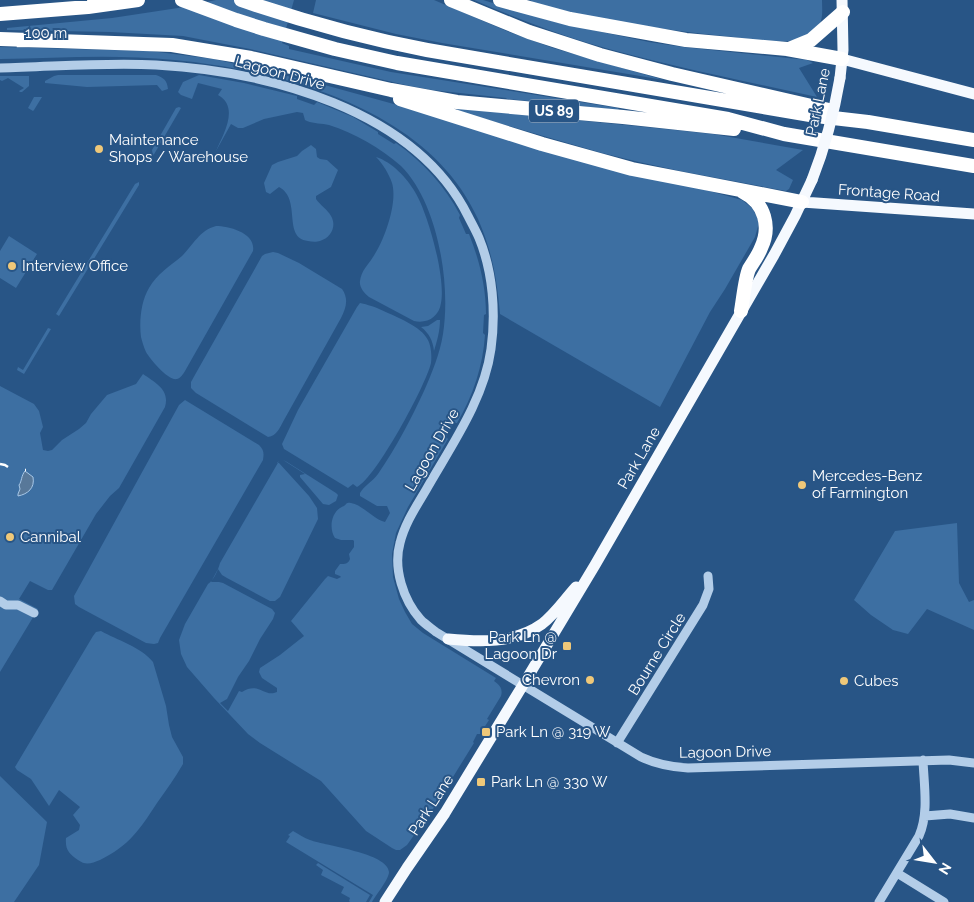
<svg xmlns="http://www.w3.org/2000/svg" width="974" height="902" font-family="Raleway,sans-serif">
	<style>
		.green { fill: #3d6fa2; fill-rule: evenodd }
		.water { fill: #587899; stroke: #a8c8e8 }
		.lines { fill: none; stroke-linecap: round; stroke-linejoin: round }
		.minor { stroke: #b3cde8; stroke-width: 9 }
		.major { stroke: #f5f9fe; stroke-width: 11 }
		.highway { stroke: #fff; stroke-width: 14 }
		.rail { stroke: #fff; stroke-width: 2.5; stroke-dasharray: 9 4; stroke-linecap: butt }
		.major-bridge { stroke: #f5f9fe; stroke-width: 11 }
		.poi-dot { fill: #efc879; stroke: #285586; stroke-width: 2 }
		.labels { text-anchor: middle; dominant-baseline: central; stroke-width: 4; stroke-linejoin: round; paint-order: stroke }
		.shield { fill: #285586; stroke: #beccdb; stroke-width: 1 }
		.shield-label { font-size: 14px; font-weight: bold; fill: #fff }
		.street-label { font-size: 15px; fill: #fff; stroke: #285586 }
		.poi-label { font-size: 15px; fill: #fff; stroke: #285586; text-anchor: start }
	</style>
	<rect width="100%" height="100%" fill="#285586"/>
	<path class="green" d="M216 0H294L282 43 289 46V49L391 72 618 108 619 110 507 99 506 98 432 90 410 86 250 49 183 36 110 32 7 30V28L112 18 178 8Z
		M316 0H434L509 32 553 48 664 80 442 43 396 34 313 13Z
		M474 0H483L555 22 649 42 683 47 807 60 813 63 799 68 817 97C740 80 663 65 588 43 549 31 511 16 474 0Z
		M530 0H822C822 9 824 22 816 29 809 36 798 40 789 41 767 43 745 38 724 36 659 30 598 19 535 4Z
		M0 47 150 51 214 59 321 84 742 200 752 208 757 217 759 223 755 237 725 289 710 312 660 407 500 314C497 279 492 251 478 219 429 109 282 70 174 60 116 54 58 58 0 59Z
		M58 75H156C164 78 167 80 168 89L162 91 157 85 87 87 45 83V81L54 76Z
		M199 75 244 83 297 96V99L314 105 317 102 353 117 378 132V134L394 144 396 143C423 162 445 186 460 215L459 218 466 234H469C479 259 486 286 486 314L484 315 483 333 485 335C483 366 473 396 457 423H454L446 437 448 439 408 507 396 533 392 554 393 577 399 599 405 612 412 624 423 633 496 678 494 681C500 685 503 689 501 696L487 719 489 720 480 734H477L473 742 474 743 435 806 407 845 400 850H396L392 848 366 831 321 781 260 743 248 734 214 698 187 667 181 654 179 640 185 624 208 584C214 580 218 570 220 563L279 461 283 460 287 462 336 493 338 495 336 501 344 506C347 503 347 502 351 503 363 505 373 519 385 522L390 513 387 506H377L360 496V493C364 486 373 481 378 474 396 448 411 419 424 391 432 373 440 353 443 334 451 284 438 203 401 166 381 148 354 133 329 125 322 123 314 124 307 121L305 120 303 113 297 112 264 119 243 128H238L231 124 216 151C223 135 240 107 218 95L222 89 198 83 192 99 181 95 178 92 183 82ZM283 460 305 474 300 475V477L323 504 329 505 336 501 344 506C332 510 328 527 335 538L341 540H353L354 541V547L349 554 350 559C348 564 345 564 340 564L335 571V574L340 576 341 577 337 579 328 576 325 579 291 621 304 636 280 655 260 668 259 672 262 678 277 688V692C264 698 259 681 242 692L239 691 228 711 220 703 227 699 238 677 249 661 260 639 273 619 275 613 272 609 223 583 219 582H211L218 569 222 575 227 578 270 601H275L280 597 318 519 317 508 309 496 279 463H277L279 461Z
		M0 76H29V86L22 92H20L19 91 24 88 8 78 2 81 0 80Z
		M34 97H42L34 110 33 111 28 108Z
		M179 107 181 108 153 156 152 150 176 108Z
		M457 108 675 130 713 134 803 150 776 170 793 180 789 189 786 191 680 171 639 162 602 153 457 111Z
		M311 145 316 149 317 157 320 159 327 160 338 170 331 187 316 196V199C320 205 328 210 331 216 337 226 331 238 320 241 317 242 312 242 308 241 282 238 302 199 279 187L270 194 266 192 264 183 272 165 278 162 297 156 302 151Z
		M376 157C392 162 407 178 415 192 428 213 446 278 441 303 439 317 427 324 414 321L369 297C364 293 359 287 360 281 361 271 368 265 373 257 384 241 398 203 392 183 389 174 383 164 376 157Z
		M139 182V185L59 316 56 314 135 184Z
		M216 226C229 226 256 233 253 251L185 371C183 374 181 378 177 379 168 381 150 359 146 352 144 348 142 341 141 337 139 322 141 301 149 288 157 274 170 266 182 256 193 245 200 230 216 226Z
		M9 236 37 254 16 288 0 278V251Z
		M273 252 278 253 299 263 342 289C349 299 346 308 341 318L284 420C280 427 277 436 268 437L196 393 191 388V382L196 373 262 256 265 254Z
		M360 303C362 303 375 307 377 308 390 314 419 325 426 337 431 343 432 355 431 363 426 385 376 478 357 487L353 484 348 488 284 449 282 444 298 410 357 307Z
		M437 320H440C440 331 437 341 434 351 433 341 429 333 421 327L428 326Z
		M48 328 51 329 24 374 17 370 18 367 23 370Z
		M143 374C156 383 170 390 165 407L119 488 110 496 96 514 52 590H48L30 581 19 599 38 609 0 672V386L34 404 39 411 43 427 40 433 43 450 48 451 52 450 62 440 79 429 86 423 91 414 107 395 136 384Z
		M185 400 259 445C264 450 264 453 263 460L160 638 158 643 154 644 146 643 79 607 75 604 74 596 179 405Z
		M957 523 959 583 969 602 974 600V630L927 609 908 634 893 630 871 615 854 600 895 531Z
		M101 631C117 640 141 647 153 662L166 706 169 725 172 737 183 757V764C175 778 166 790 157 803 140 829 129 846 100 860 92 863 86 866 78 860 69 854 65 850 66 838L79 830 80 825 73 815 80 807 59 790 49 806 31 779 17 770 15 767 93 636 96 632Z
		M0 776 47 822 39 865 14 902H0Z
		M293 831C299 834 304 838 310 840 326 846 388 853 389 872 389 879 376 895 372 902H369L373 895 286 842 290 836 288 835Z
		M318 863 370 895 366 902H350L349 901 350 898 341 893 344 887 321 875 323 870 316 865Z"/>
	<path class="water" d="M25 471 33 477C35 488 28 494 18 496V494L20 489 19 485C22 481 21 476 25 471Z"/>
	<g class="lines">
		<path class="minor" d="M0 68C52 67 105 62 156 65 266 71 415 109 468 216 472 224 476 231 479 238 493 272 496 313 491 349 484 400 451 446 426 490 416 507 405 523 400 543 393 568 403 600 421 620 425 624 431 628 436 632L641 757C656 764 671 767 688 768L949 760 974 763
			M0 601 6 605H18L34 613
			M617 743 703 605 709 589 708 576
			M925 816 950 814 974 818
			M897 873 944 902
			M879 902 919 836C929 813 924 786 923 760"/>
		<path class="major" d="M842 59 974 94
			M840 78 843 50 842 0
			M802 202 974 214
			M448 639C479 642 514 644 542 624 555 614 565 599 576 587
			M385 902 407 868 445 813 523 685 595 565 774 255 795 216 812 180"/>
		<path class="highway" d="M182 0 236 20 264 29 335 49 397 63 728 119 784 134 974 166
			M241 0C302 21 364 38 427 50L816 116 868 122 974 140
			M451 0 529 32 600 55 672 74 829 110
			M500 0 570 19 686 40 787 49 842 59
			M0 14 88 7 138 0
			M0 39 172 45 251 58 391 90 457 102 623 117 734 129
			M789 49 811 40 843 12
			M400 99 542 144 632 169 802 202
			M741 311C743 300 745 278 749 269 753 262 758 256 761 248 771 227 765 203 743 192"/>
		<path class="rail" d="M0 464 5 465 8 467
			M25 470H26"/>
		<path class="major-bridge" d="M812 180C825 147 834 113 840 78"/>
	</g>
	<g class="poi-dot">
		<circle cx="99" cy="149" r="5"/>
		<circle cx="12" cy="266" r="5"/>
		<circle cx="802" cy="485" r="5"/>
		<circle cx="10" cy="537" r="5"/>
		<rect x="562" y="641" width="10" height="10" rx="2.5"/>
		<circle cx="590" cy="680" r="5"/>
		<circle cx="844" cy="681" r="5"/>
		<rect x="481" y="727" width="10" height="10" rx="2.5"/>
		<rect x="476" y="777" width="10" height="10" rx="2.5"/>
	</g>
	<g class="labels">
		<rect class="shield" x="529" y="99.5" width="50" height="23" rx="4"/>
		<g class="shield-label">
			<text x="554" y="111">US 89</text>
		</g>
		<g class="street-label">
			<text transform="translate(280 73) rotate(15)">Lagoon Drive</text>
			<text transform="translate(818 102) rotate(-78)">Park Lane</text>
			<text transform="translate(889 193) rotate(4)">Frontage Road</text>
			<text transform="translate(432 450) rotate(-60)">Lagoon Drive</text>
			<text transform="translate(639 458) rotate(-60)">Park Lane</text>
			<text transform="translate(657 654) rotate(-58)">Bourne Circle</text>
			<text transform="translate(725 752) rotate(-1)">Lagoon Drive</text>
			<text transform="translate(431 805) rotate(-57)">Park Lane</text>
		</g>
		<g class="poi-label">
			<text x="109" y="140">Maintenance<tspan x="109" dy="17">Shops / Warehouse</tspan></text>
			<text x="22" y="266">Interview Office</text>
			<text x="812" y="476">Mercedes-Benz<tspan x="812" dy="17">of Farmington</tspan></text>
			<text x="20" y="537">Cannibal</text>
			<text x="557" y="637" text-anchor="end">Park Ln @<tspan x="557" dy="17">Lagoon Dr</tspan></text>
			<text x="580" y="680" text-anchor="end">Chevron</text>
			<text x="854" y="681">Cubes</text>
			<text x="496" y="732">Park Ln @ 319 W</text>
			<text x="491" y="782">Park Ln @ 330 W</text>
		</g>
	</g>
	<g transform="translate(934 862) rotate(121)" stroke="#285586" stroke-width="4" paint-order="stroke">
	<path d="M0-4L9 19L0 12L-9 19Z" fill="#ffffff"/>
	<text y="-8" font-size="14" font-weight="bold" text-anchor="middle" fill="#ffffff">N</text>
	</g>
	<path d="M18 38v8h124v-8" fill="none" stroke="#ffffff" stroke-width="2.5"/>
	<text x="25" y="38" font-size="15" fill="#ffffff" stroke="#285586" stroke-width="4" paint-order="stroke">100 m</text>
</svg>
